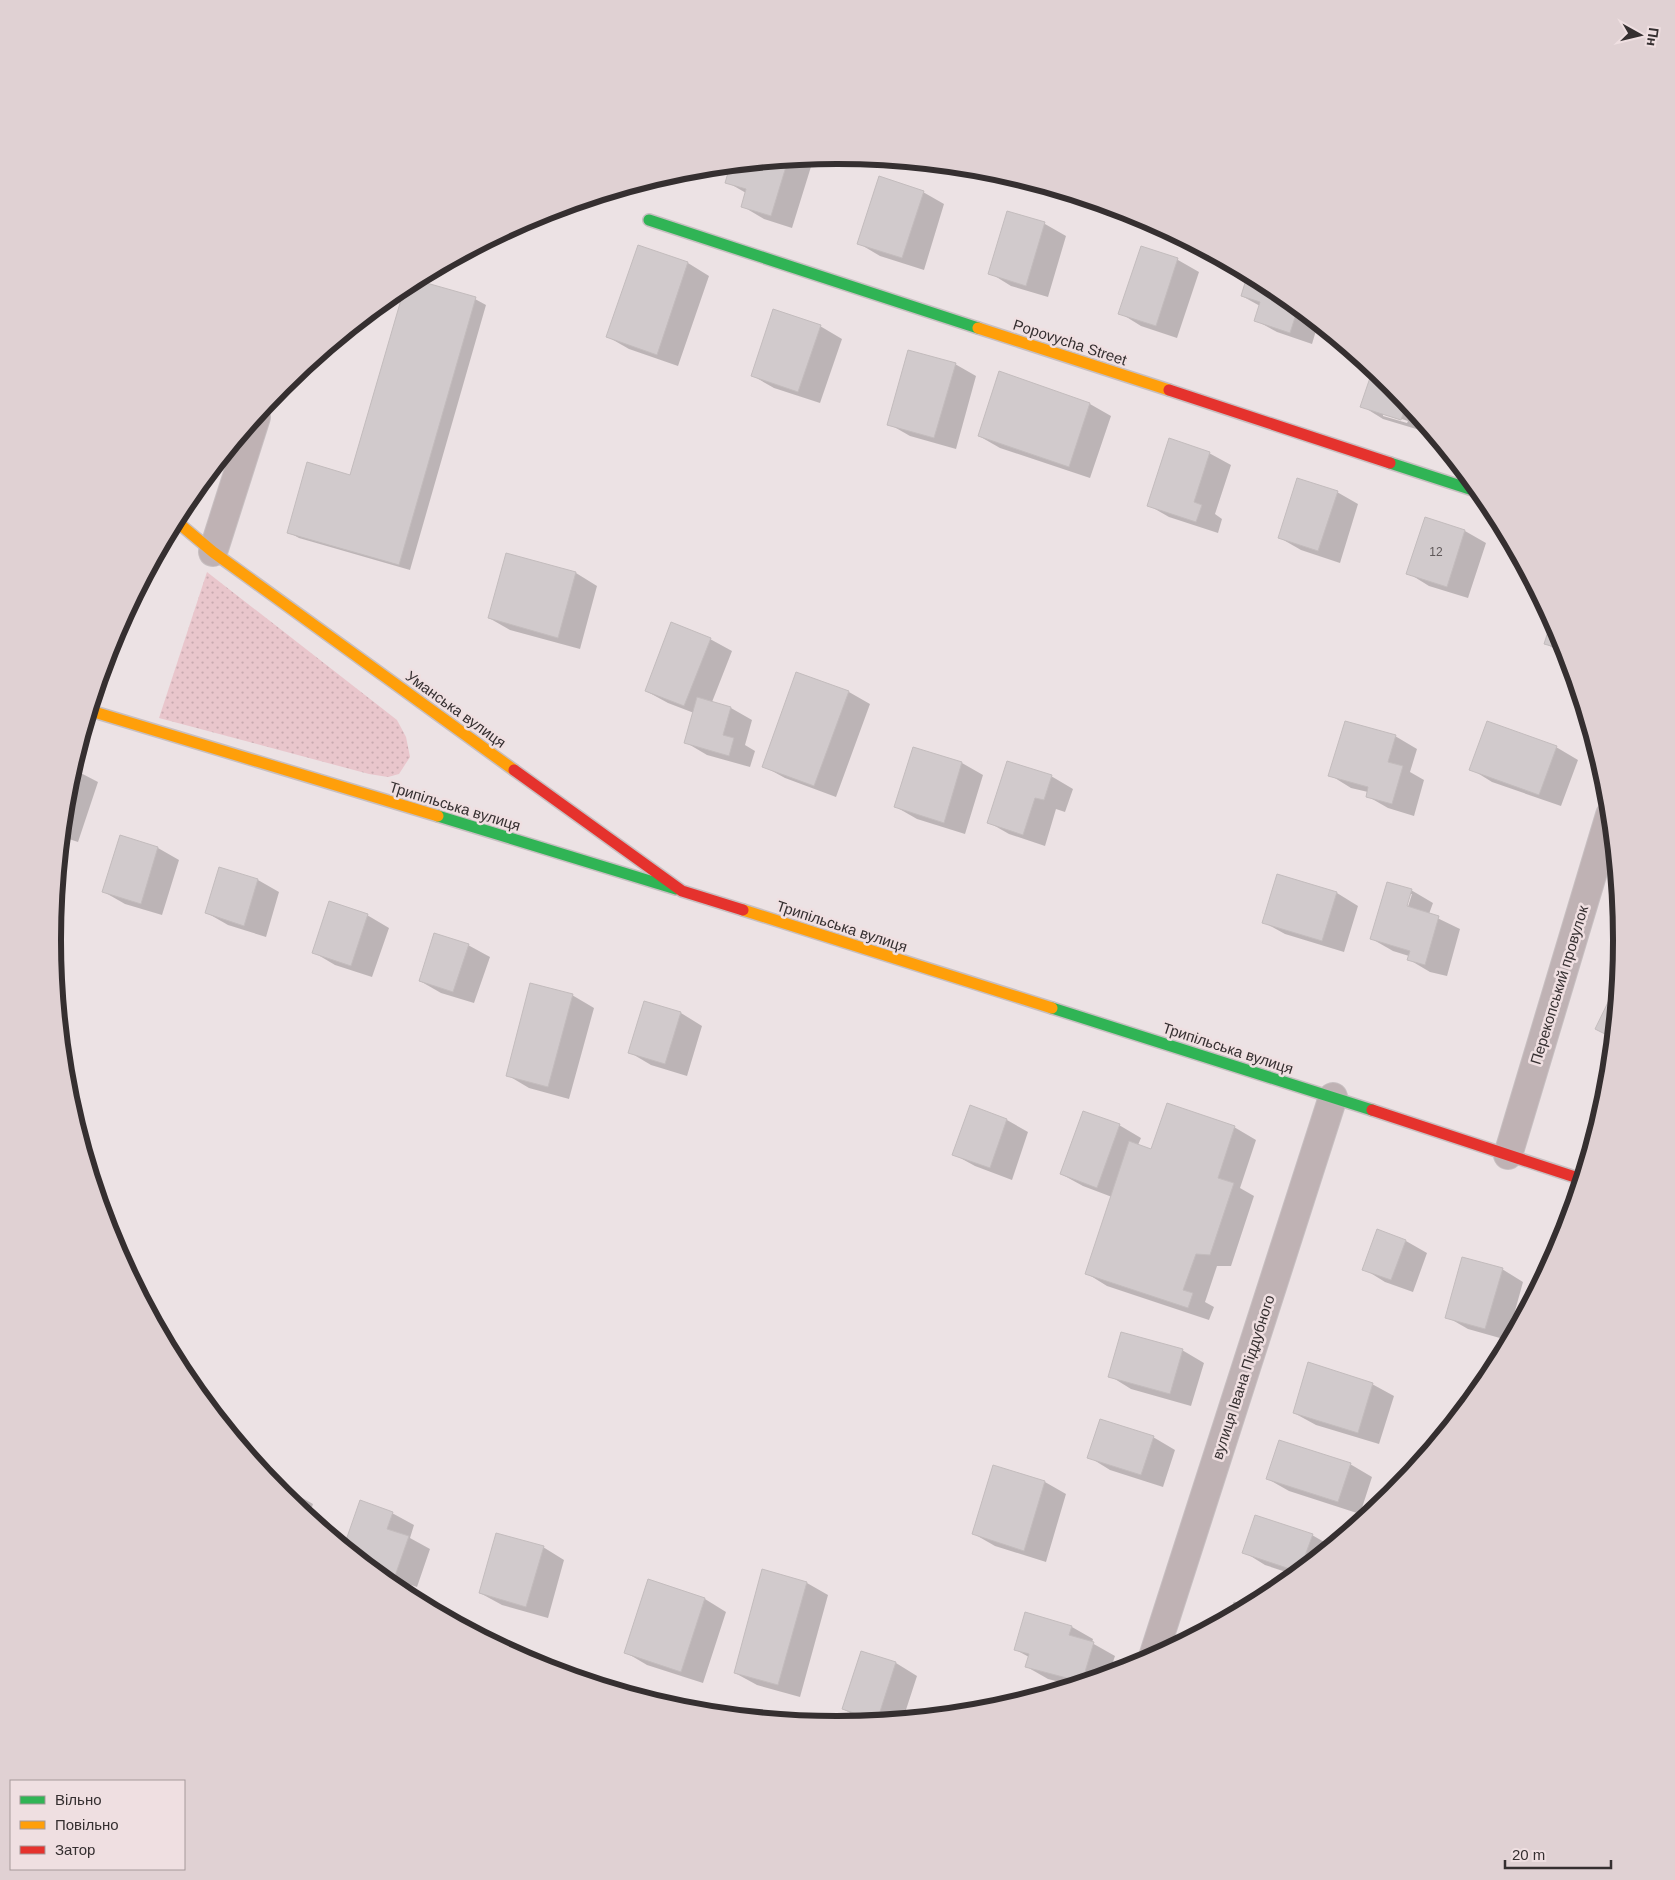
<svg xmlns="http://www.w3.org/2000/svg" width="1675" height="1880" font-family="Arial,sans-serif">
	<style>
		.grass { fill: url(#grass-dots) }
		.shadow { fill: #0003; fill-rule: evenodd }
		.building { fill: #d1cacc; stroke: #c3bcbd }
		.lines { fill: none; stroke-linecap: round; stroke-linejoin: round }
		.street-casing { stroke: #c7bfc1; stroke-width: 30 }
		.fast-casing { stroke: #c7bfc1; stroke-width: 14 }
		.slow-casing { stroke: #c7bfc1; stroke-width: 14 }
		.jam-casing { stroke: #c7bfc1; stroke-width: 14 }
		.path { stroke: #b0a6a8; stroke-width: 3; stroke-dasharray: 4 2.5; stroke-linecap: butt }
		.street { stroke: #bfb2b4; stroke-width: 28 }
		.fast { stroke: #30b455; stroke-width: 11 }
		.slow { stroke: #ff9f0a; stroke-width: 11 }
		.jam { stroke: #e5322d; stroke-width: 11 }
		.labels { text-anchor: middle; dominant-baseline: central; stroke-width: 5; stroke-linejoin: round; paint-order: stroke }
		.number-label { font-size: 12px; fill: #5e5758 }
		.street-label { font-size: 15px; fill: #352f30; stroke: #efdfe1 }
		.rim { fill: none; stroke: #352f30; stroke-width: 6 }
	</style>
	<defs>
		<pattern id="grass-dots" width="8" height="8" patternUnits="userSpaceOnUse" patternTransform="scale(1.25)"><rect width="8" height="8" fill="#e9c6cc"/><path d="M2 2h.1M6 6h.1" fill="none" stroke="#c8aab0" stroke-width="1.8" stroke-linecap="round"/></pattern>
	</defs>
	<rect width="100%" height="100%" fill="#ece2e4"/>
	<path class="grass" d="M207 572 397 720 406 737 410 757 399 774 388 777 369 774 159 718Z"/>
	<path class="shadow" d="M814 157 792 228 764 219 742 206 746 193 727 182 732 165Z
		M923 192 944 204 924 270 880 256 858 243Z
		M1008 212 1045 224 1066 236 1048 297 1011 286 990 273Z
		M639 247 688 263 709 276 678 366 629 349 608 337Z
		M1142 248 1178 260 1199 272 1177 338 1141 326 1120 313Z
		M414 281 475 299 486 305 410 570 299 538 288 532 351 476 406 285Z
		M1274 287 1318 324 1312 344 1277 332 1255 320 1260 306 1242 296Z
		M820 326 842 339 820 403 774 388 753 376Z
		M955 364 976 376 956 449 910 436 889 424Z
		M1374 369 1393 385 1425 424 1423 431 1383 419 1362 406ZM1383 413 1408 421 1407 423 1383 416Z
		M1000 373 1090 404 1111 416 1090 478 1000 448 979 436Z
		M1209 453 1231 465 1215 514 1222 519 1218 533 1169 517 1148 505Z
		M1337 492 1358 504 1340 563 1301 550 1280 538Z
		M1426 518 1465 531 1486 543 1468 598 1429 586 1408 573Z
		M507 554 576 573 597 586 580 649 510 630 489 618Z
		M710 639 732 651 712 702 731 708 752 720 745 745 755 751 750 767 707 755 685 742 694 713 668 703 646 691Z
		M1563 640 1568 656 1546 644Z
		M849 692 870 704 836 797 785 778 763 766Z
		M1395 736 1417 749 1410 772 1424 780 1414 816 1388 808 1367 796 1368 792 1351 788 1330 775Z
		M1556 747 1578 760 1561 806 1492 782 1471 769Z
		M914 748 962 763 983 775 965 834 917 819 896 807Z
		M73 769 98 782 78 842 63 837 68 787Z
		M1051 776 1073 789 1065 812 1056 809 1045 846 1009 834 988 822Z
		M121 837 158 848 179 860 162 915 125 904 104 892Z
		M220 869 258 880 279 892 266 937 228 925 207 913Z
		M1278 875 1337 893 1358 906 1344 952 1285 934 1263 922Z
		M1411 890 1433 903 1429 914 1460 929 1447 976 1430 972 1408 959 1409 956 1393 951 1372 939ZM1409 894H1412L1406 913 1404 912Z
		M367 915 389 928 372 977 335 965 313 952Z
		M468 945 490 957 474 1003 441 993 420 981Z
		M572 995 594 1008 569 1099 529 1088 507 1075Z
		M645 1002 681 1013 702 1026 687 1076 651 1065 629 1052Z
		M1007 1120 1028 1132 1012 1180 975 1166 953 1154Z
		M1119 1125 1141 1138 1138 1145 1152 1150 1234 1127 1256 1140 1240 1188 1254 1196 1231 1266H1217L1205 1302 1214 1307 1209 1320 1107 1286 1086 1273 1112 1197 1083 1186 1061 1174Z
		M1406 1241 1427 1253 1413 1292 1385 1282 1364 1269Z
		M1502 1269 1523 1282 1507 1340 1468 1329 1447 1317Z
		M1182 1350 1204 1363 1191 1406 1131 1389 1110 1376Z
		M1372 1384 1394 1396 1379 1444 1316 1425 1294 1413Z
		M1153 1437 1175 1450 1163 1487 1110 1470 1089 1457Z
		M1350 1464 1372 1477 1360 1514 1289 1491 1268 1479Z
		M994 1467 1045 1482 1066 1494 1046 1562 995 1546 974 1534Z
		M292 1492 313 1504 309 1517 282 1495Z
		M392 1513 414 1525 410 1538 430 1549 417 1587 378 1574 345 1547Z
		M1312 1535 1331 1546 1295 1575 1265 1565 1244 1552Z
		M543 1547 564 1560 548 1618 502 1605 480 1593Z
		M649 1581 705 1599 726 1612 703 1683 647 1665 625 1652Z
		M807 1583 828 1595 800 1697 757 1685 735 1673Z
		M1072 1627 1093 1639 1092 1643 1115 1656 1109 1674 1071 1685 1048 1679 1027 1667 1029 1657 1016 1650Z
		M861 1653 896 1663 917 1676 903 1719 867 1722 843 1709Z"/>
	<path class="building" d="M788 160 771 216 741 207 746 189 725 183 730 166Z
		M879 176 924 191 902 258 857 244Z
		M1007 211 1045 222 1026 286 988 274Z
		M638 245 688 262 657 355 606 337Z
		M1141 246 1178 258 1156 326 1118 314Z
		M1248 273 1274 287 1298 308 1290 333 1254 321 1260 302 1241 296Z
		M416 280 476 297 399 565 287 533 307 462 350 475 405 286Z
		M773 309 821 325 798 392 751 376Z
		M908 350 956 363 934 438 887 425Z
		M1373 369 1393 385 1407 402 1401 420 1360 407Z
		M999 371 1090 403 1069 467 978 436Z
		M1169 438 1210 452 1194 502 1202 505 1196 522 1147 506Z
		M1297 478 1338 491 1318 551 1278 538Z
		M1425 517 1465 530 1447 587 1406 574Z
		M506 553 576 572 558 638 488 618Z
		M1552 619 1563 640 1566 650 1544 644Z
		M671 622 711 638 684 706 645 691Z
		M796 672 849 691 814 786 762 767Z
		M697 697 731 707 723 735 734 738 729 756 684 743Z
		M1345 721 1396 735 1388 762 1403 766 1392 804 1366 797 1368 787 1328 776Z
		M1487 721 1557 746 1539 795 1469 770Z
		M913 747 962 762 944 823 894 807Z
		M1007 761 1052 775 1044 800 1035 798 1023 835 987 823Z
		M73 768 77 769 66 800 68 787Z
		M120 835 158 847 141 904 102 892Z
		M219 867 258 879 244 926 205 913Z
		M1277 874 1337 892 1322 941 1262 923Z
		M1387 882 1412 889 1407 906 1439 916 1425 965 1407 960 1410 951 1370 939Z
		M329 901 368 914 351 966 312 953Z
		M434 933 469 944 453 992 419 981Z
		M530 983 573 994 548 1087 506 1076Z
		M1613 992 1617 994 1613 1038 1595 1029Z
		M644 1001 681 1012 665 1064 628 1053Z
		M1167 1103 1235 1126 1218 1178 1234 1183 1210 1255 1196 1254 1183 1290 1193 1293 1188 1308 1085 1274 1129 1141 1151 1149Z
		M970 1105 1007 1119 990 1168 952 1155Z
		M1083 1111 1120 1124 1097 1188 1060 1174Z
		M1377 1229 1406 1240 1391 1280 1362 1270Z
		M1462 1257 1503 1268 1485 1329 1445 1318Z
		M1121 1332 1183 1349 1170 1394 1108 1377Z
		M1308 1362 1373 1383 1358 1433 1293 1413Z
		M1100 1419 1154 1436 1141 1475 1087 1458Z
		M1279 1440 1351 1463 1338 1502 1266 1479Z
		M993 1465 1045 1481 1024 1551 972 1534Z
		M273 1484 293 1491 289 1501 282 1495Z
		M360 1500 393 1512 387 1529 409 1536 395 1576 370 1567 344 1546Z
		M1255 1515 1313 1534 1299 1572 1242 1553Z
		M496 1533 544 1546 526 1607 479 1593Z
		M762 1569 807 1582 778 1685 734 1673Z
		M648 1579 705 1598 681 1672 624 1653Z
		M1234 1602 1248 1606 1230 1616Z
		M1025 1612 1072 1626 1069 1635 1094 1642 1082 1682 1025 1667 1029 1654 1014 1650Z
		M861 1651 896 1662 877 1721 842 1709Z"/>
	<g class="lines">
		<defs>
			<path id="street" d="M213 552 256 417
				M1508 1155 1610 815
				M1153 1657 1333 1097"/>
			<path id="fast" d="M649 220 978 328
				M1390 463 1482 493
				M438 816 676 889
				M1052 1008 1372 1110"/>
			<path id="slow" d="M978 328 1169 390
				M176 521 213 552 514 770
				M91 711 438 816
				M743 910 1052 1008"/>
			<path id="jam" d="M1169 390 1390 463
				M514 770 682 891 743 910
				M1372 1110 1581 1179"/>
		</defs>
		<use href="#street" class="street-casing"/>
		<use href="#fast" class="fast-casing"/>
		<use href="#slow" class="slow-casing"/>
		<use href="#jam" class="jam-casing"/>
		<path class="path" d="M629 194 631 186"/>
		<use href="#street" class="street"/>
		<use href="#fast" class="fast"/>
		<use href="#slow" class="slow"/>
		<use href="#jam" class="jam"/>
	</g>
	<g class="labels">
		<g class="number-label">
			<text x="1436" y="552">12</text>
		</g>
		<g class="street-label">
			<text transform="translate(1070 342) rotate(18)">Popovycha Street</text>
			<text transform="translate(456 709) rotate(36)">Уманська вулиця</text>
			<text transform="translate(455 806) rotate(17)">Трипільська вулиця</text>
			<text transform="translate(842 926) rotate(18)">Трипільська вулиця</text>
			<text transform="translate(1559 985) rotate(-73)">Перекопський провулок</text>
			<text transform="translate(1228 1048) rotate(18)">Трипільська вулиця</text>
			<text transform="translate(1243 1377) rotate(-72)">вулиця Івана Піддубного</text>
		</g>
	</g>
	<path d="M0 0H1675V1880H0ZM61 940a776 776 0 1 1 1552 0a776 776 0 1 1-1552 0Z" fill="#e0d1d3" fill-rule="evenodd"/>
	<path class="rim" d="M61 940a776 776 0 1 1 1552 0a776 776 0 1 1-1552 0Z"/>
	<rect x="10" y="1780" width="175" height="90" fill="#efdfe1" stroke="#a5999a"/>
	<rect x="20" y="1796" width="25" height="8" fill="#30b455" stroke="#a5999a"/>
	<text x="55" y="1805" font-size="15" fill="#352f30">Вільно</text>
	<rect x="20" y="1821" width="25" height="8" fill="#ff9f0a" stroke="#a5999a"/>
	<text x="55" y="1830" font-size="15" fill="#352f30">Повільно</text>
	<rect x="20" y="1846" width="25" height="8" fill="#e5322d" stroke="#a5999a"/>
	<text x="55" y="1855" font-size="15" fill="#352f30">Затор</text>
	<g transform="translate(1640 35) rotate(98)" stroke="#efdfe1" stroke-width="4" paint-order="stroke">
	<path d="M0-4L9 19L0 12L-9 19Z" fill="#352f30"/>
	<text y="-8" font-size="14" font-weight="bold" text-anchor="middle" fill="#352f30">Пн</text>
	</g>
	<path d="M1505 1860v8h106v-8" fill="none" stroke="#352f30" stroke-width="2.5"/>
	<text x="1512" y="1860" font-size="15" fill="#352f30" stroke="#efdfe1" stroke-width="4" paint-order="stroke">20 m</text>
</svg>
